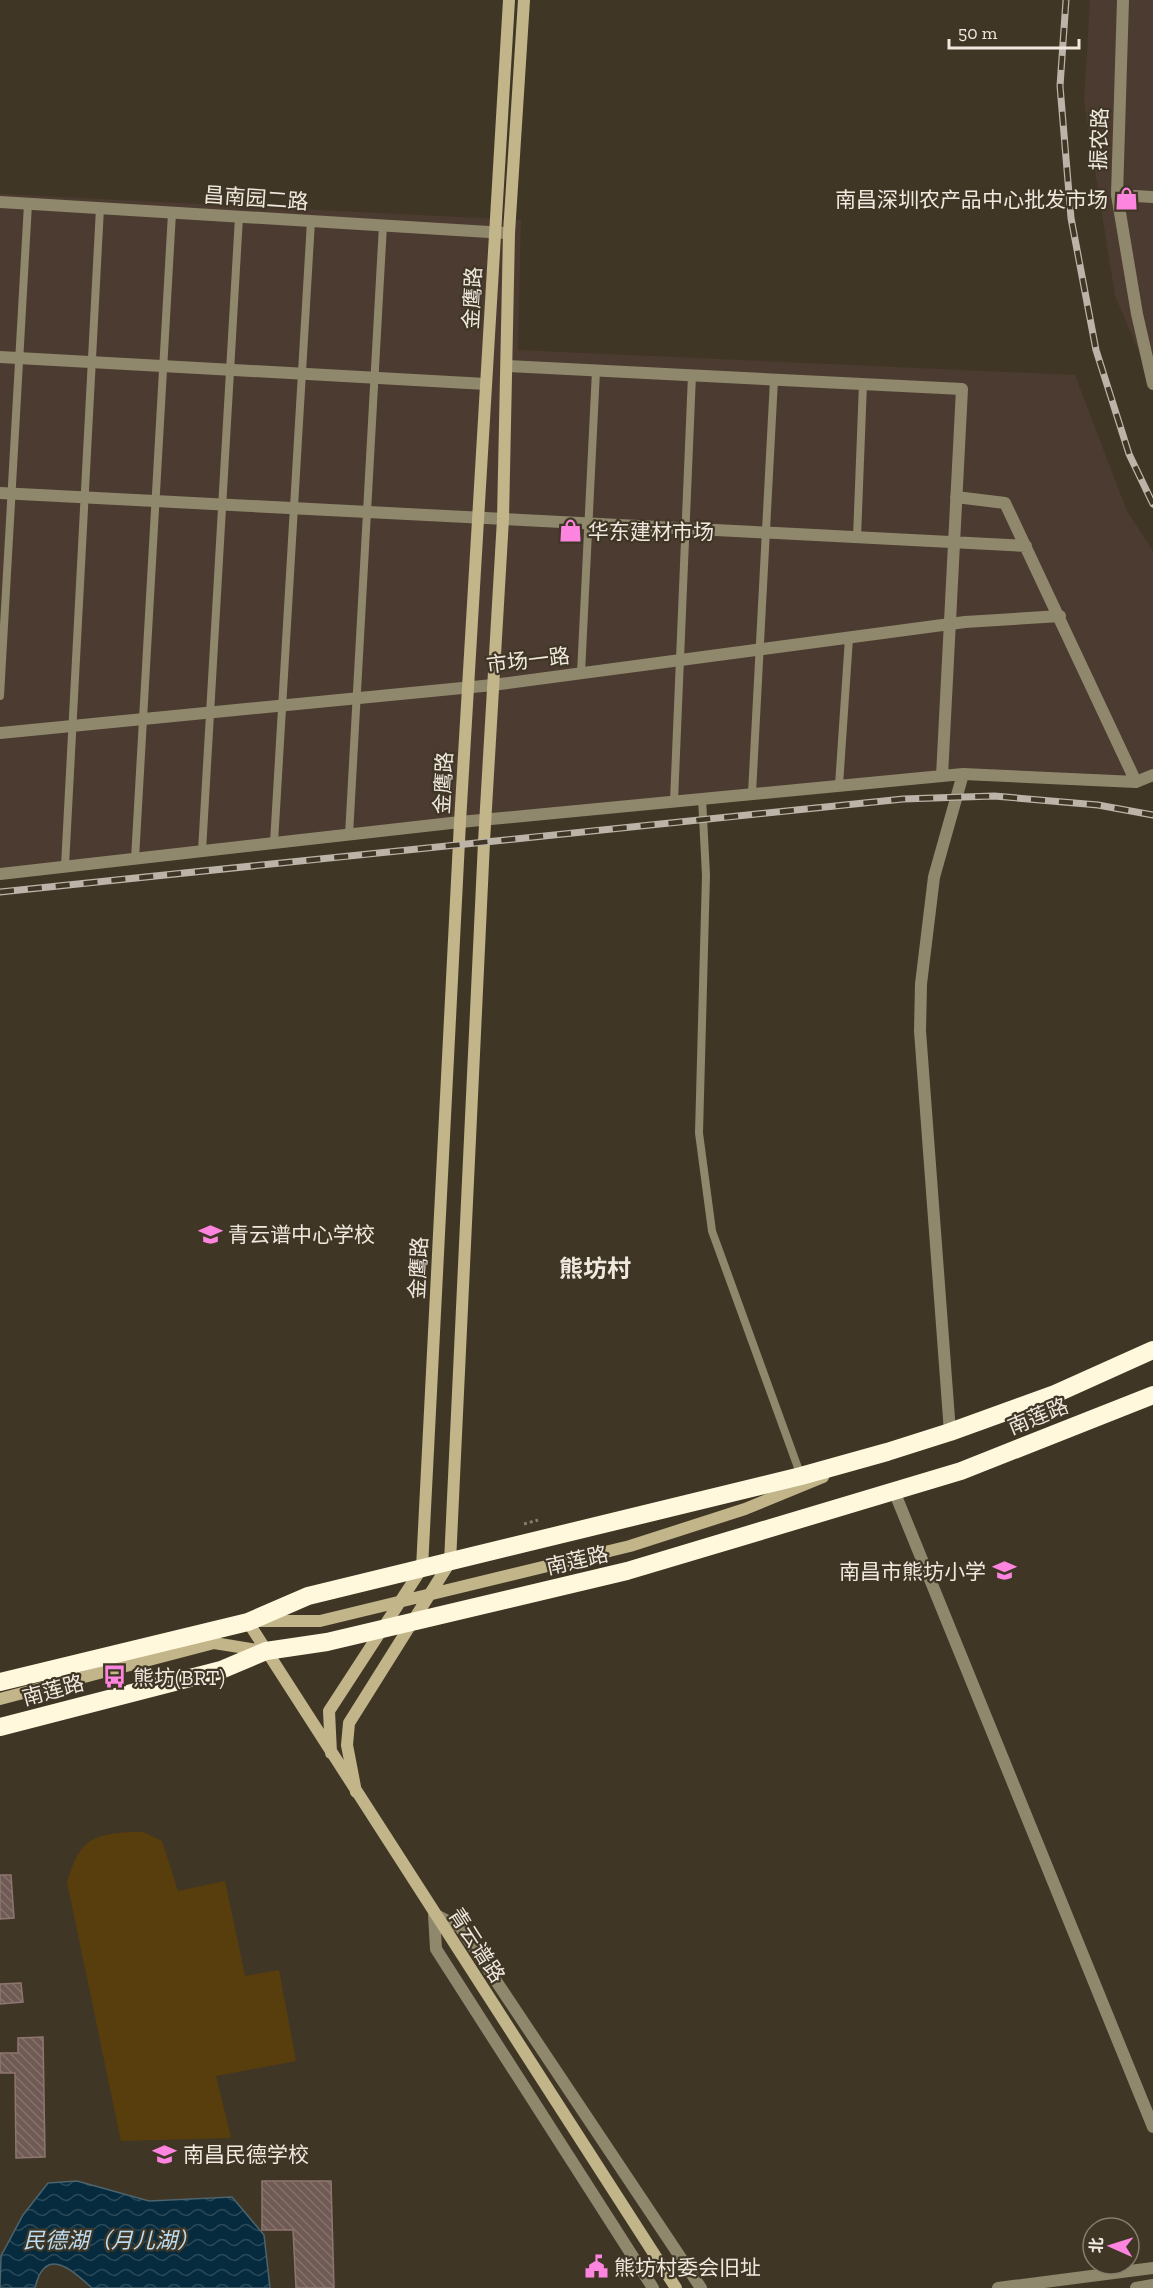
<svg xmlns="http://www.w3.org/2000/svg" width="1153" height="2288" font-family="'Zilla Slab','Noto Sans SC',serif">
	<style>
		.commercial { fill: #4c3b30 }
		.pitch { fill: #593e0d }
		.water { fill: url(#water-waves); stroke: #4c646e; stroke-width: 1.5 }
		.building { fill: url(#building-back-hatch); stroke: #8e7670; stroke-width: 1.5 }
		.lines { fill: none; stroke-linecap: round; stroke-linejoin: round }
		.path { stroke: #847c6d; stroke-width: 3; stroke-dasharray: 3 3; stroke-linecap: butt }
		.lane { stroke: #8f886c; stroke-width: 8 }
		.street { stroke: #8f886c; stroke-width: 12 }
		.secondary { stroke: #c1b589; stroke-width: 12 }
		.highway { stroke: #fff8dd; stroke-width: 18 }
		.rail-casing { stroke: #bcb4a8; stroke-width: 7 }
		.rail { stroke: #403625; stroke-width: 4.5; stroke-dasharray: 14; stroke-linecap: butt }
		.labels { text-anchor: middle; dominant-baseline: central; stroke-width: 4.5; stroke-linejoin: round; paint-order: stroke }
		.street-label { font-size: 21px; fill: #efe8de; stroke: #403625 }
		.poi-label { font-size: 21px; fill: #efe8de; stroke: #403625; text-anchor: start }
		.water-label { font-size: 22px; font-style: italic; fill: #baddf3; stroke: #403625 }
		.quarter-label { font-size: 24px; font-weight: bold; fill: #efe8de; stroke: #403625 }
	</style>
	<defs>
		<pattern id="water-waves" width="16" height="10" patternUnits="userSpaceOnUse" patternTransform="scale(1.5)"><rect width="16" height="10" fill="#062b3e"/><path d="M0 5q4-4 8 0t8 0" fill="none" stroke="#2b4a59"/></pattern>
		<pattern id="building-back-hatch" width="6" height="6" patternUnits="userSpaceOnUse" patternTransform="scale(1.5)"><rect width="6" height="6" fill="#705a54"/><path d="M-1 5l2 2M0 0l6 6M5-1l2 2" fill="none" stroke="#85726c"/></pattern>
	</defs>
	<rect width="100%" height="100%" fill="#403625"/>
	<path class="commercial" d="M1090 0H1153V384L1115 296 1084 102Z
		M0 194 521 220 518 350 1075 375 1127 511 1153 551V769L1136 778 943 773 0 880Z"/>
	<path class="pitch" d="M128 1832H143L162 1841 178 1891 225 1881 245 1976 279 1970 296 2061 216 2076 231 2138 121 2141 67 1882C79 1844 87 1835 128 1832Z"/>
	<path class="water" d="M77 2181 149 2201 232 2197 264 2235 270 2288H92C73 2271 45 2244 35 2288H0L1 2256 23 2215 48 2183Z"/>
	<path class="building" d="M0 1875H11L14 1918 0 1919Z
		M21 1983 23 2002 0 2004V1984Z
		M43 2037 45 2157 16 2158 15 2073H0V2053H18V2038Z
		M262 2181H331L334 2288H296L293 2230H262Z"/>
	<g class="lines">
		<path class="path" d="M524 1524 538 1520"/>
		<path class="lane" d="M857 537 863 384
			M581 673 596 371
			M0 696 28 204
			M839 785 849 638
			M752 793 774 380
			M702 798 706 875 699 1133 712 1231 801 1476
			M674 801 692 375
			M349 835 383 225
			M274 843 311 221
			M202 851 239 217
			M135 859 172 213
			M65 866 100 208"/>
		<path class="street" d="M1123 0 1117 195 1137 314 1153 384
			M1117 195 1153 197
			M0 202 505 233
			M0 357 486 384
			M507 366 962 389 942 776
			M0 493 1026 546
			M956 497 1005 503 1136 782
			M0 733 493 685 965 622 1060 616
			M0 874 460 822 963 774 1136 782 1153 775
			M950 1432 920 1031 921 984 934 877 963 774
			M894 1491 1153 2127
			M653 2288 436 1949 434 1914 460 1927 701 2288
			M998 2288 1153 2268
			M1136 2288 1153 2285"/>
		<path class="secondary" d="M258 1621H320L630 1546 745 1509 823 1477
			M248 1622 676 2288
			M0 1699 214 1643 264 1651
			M331 1753 329 1711 422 1568 460 822 509 0
			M356 1792 347 1745 349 1723 450 1562 484 842 503 519 509 233 524 0"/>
		<path class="highway" d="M0 1682 248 1622 308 1596 801 1476 887 1452 950 1432 1055 1394 1153 1350
			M0 1727 221 1670 266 1651 327 1642 627 1571 961 1471 1153 1395"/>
		<defs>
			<path id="rail" d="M1066 0 1060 86 1071 218 1096 350 1129 454 1153 504
				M0 892 903 799 994 796 1098 805 1153 815"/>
		</defs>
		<use href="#rail" class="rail-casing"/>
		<use href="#rail" class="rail"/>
	</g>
	<defs>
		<symbol id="shop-bare" viewBox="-9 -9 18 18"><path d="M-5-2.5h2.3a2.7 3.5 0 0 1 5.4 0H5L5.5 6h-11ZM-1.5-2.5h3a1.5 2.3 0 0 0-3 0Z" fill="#fe85df" stroke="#403625" stroke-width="2.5" paint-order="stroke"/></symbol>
		<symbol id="school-bare" viewBox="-9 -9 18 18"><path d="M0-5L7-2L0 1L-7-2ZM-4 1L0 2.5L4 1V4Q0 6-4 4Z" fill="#fe85df" stroke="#403625" stroke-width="2.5" paint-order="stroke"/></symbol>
		<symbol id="bus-bare" viewBox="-9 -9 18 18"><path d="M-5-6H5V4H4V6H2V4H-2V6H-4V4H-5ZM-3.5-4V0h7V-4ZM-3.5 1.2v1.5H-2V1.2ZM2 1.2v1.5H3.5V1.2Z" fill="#fe85df" stroke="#403625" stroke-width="2.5" paint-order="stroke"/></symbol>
		<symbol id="civic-bare" viewBox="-9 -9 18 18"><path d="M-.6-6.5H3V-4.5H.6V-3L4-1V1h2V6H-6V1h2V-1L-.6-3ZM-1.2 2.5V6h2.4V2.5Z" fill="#fe85df" stroke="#403625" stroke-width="2.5" paint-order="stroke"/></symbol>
	</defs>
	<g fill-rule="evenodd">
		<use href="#shop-bare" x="1110" y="182" width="33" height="33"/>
		<use href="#shop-bare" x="554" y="514" width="33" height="33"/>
		<use href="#school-bare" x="194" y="1218" width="33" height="33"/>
		<use href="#school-bare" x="988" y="1554" width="33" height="33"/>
		<use href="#bus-bare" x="98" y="1660" width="33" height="33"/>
		<use href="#school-bare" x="148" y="2138" width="33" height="33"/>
		<use href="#civic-bare" x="580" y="2250" width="33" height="33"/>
	</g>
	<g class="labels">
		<g class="street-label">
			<text transform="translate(1099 139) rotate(-88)">振农路</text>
			<text transform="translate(256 198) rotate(4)">昌南园二路</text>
			<text transform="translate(472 298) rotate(-87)">金鹰路</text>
			<text transform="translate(528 660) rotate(-7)">市场一路</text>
			<text transform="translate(443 783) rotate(-87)">金鹰路</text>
			<text transform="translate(418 1268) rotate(-87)">金鹰路</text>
			<text transform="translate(1038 1416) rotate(-22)">南莲路</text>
			<text transform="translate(577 1560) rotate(-13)">南莲路</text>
			<text transform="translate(53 1690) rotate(-15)">南莲路</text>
			<text transform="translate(477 1945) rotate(57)">青云谱路</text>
		</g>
		<g class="poi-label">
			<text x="1108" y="199" text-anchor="end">南昌深圳农产品中心批发市场</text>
			<text x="588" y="531">华东建材市场</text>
			<text x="228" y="1234">青云谱中心学校</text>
			<text x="986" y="1571" text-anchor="end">南昌市熊坊小学</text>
			<text x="133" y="1677">熊坊(BRT)</text>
			<text x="183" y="2154">南昌民德学校</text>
			<text x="614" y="2267">熊坊村委会旧址</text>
		</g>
		<g class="water-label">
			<text x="111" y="2240">民德湖（月儿湖）</text>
		</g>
		<g class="quarter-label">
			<text x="595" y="1268">熊坊村</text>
		</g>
	</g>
	<g transform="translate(1111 2246) rotate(273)"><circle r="28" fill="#403625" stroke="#867d6f" stroke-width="1.5"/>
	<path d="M0-4.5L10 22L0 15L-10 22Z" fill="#fe85df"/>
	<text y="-9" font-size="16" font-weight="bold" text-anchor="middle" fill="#efe8de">北</text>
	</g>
	<path d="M949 39v9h130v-9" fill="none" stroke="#efe8de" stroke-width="3"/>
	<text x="958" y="39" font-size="18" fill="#efe8de" stroke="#403625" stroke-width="4.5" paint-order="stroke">50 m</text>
</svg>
